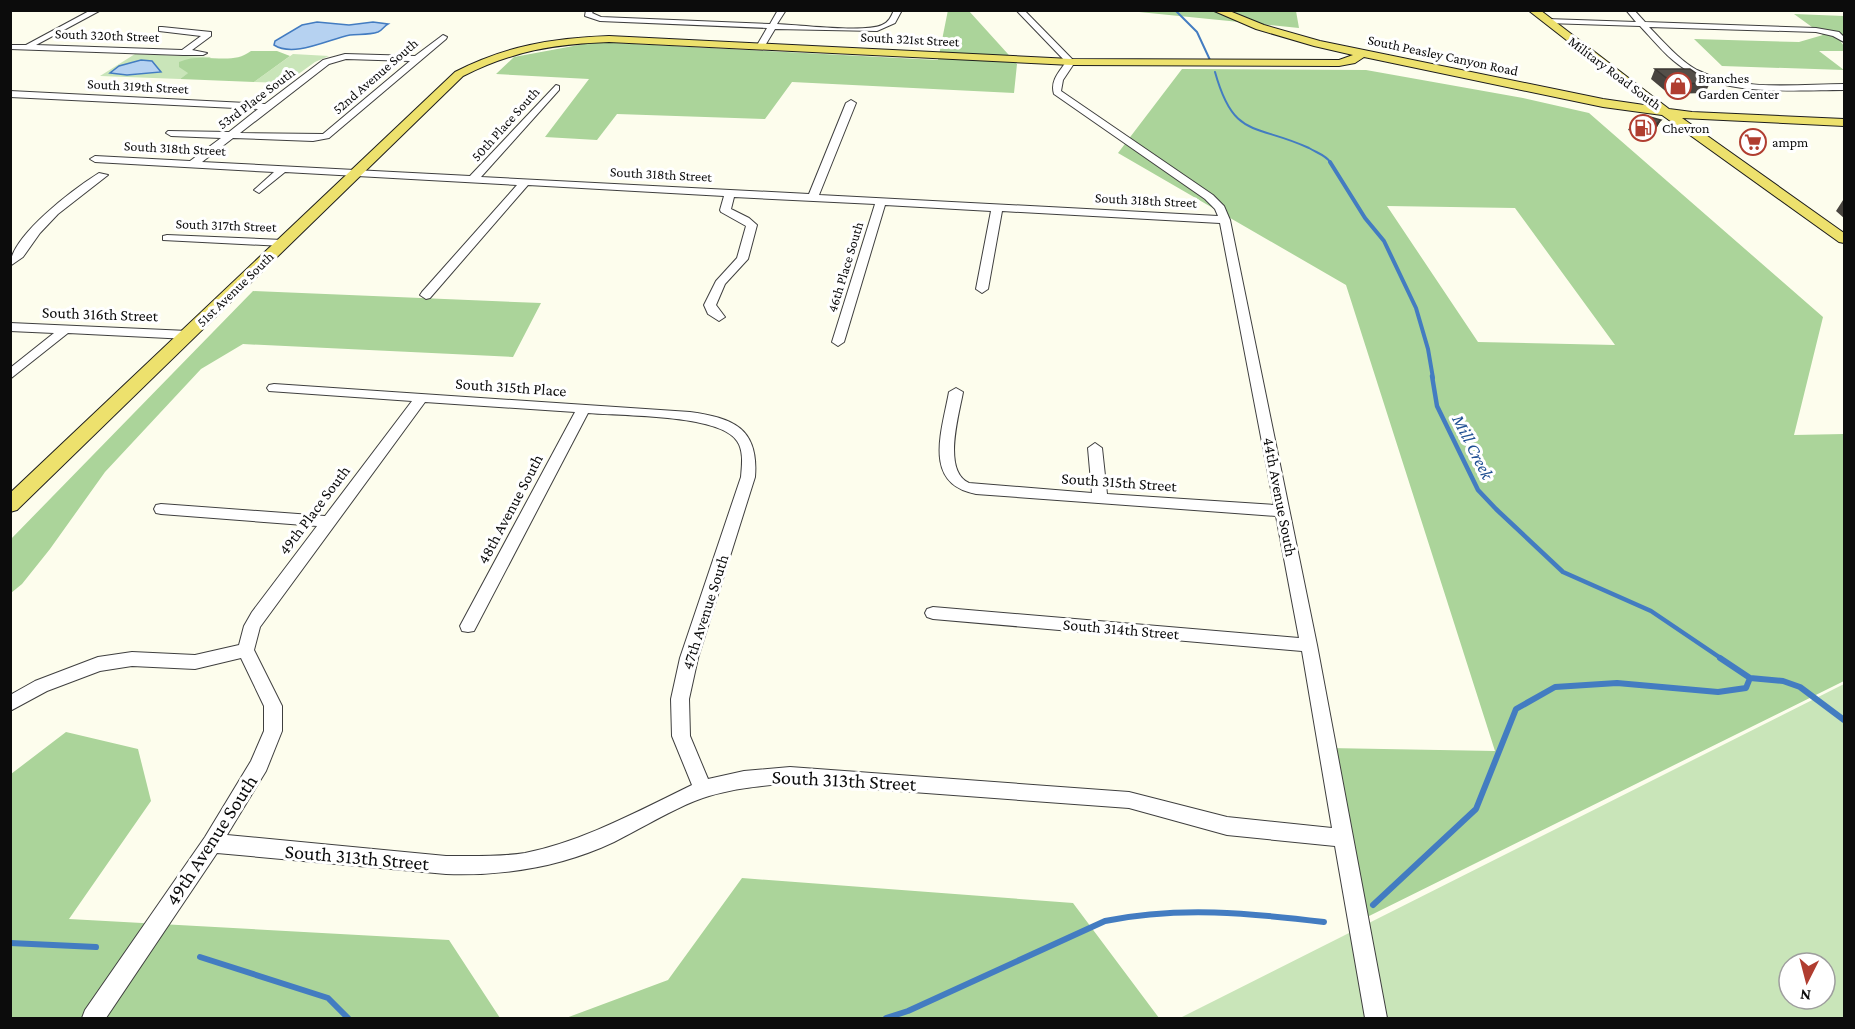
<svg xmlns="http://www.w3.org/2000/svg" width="1855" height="1029" font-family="'Crimson Pro',serif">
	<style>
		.green { fill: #c9e5b9; fill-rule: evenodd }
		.forest { fill: #abd49a; fill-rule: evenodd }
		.water { fill: #b6d2f1; stroke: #437cc1; stroke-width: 1.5 }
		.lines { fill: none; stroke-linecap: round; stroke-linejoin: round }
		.stream-far3 { stroke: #437cc1; stroke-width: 2 }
		.stream-far2 { stroke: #437cc1; stroke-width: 4 }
		.stream-far1 { stroke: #437cc1; stroke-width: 4.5 }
		.stream { stroke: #437cc1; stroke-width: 6 }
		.minor-casing { stroke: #3f3f3f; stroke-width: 2 }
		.major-casing { stroke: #1d1d1d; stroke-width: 2 }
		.minor { fill: #fff; fill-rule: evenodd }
		.major { fill: #ede16d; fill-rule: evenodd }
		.wall { fill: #48443f }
		.shaded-wall { fill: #3b3733 }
		.building { fill: #544f49; stroke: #3b3733; stroke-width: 1.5 }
		.labels { text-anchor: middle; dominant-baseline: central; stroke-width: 6; stroke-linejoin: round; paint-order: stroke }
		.far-street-label { font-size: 14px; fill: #0c0c0c; stroke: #fff }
		.far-poi-label { font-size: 14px; fill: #0c0c0c; stroke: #fff; text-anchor: start }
		.street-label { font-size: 16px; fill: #0c0c0c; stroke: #fff }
		.water-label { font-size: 18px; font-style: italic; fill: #205093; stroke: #fff }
		.near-street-label { font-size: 20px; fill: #0c0c0c; stroke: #fff }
	</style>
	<rect width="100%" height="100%" fill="#fdfded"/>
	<path class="green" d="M135 54 211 57 180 79 100 76Z
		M293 54 329 56 315 62 286 83 254 82Z
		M1844 684V1018H1180ZM1789 963H1825V999H1789Z"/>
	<path class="forest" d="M948 10 969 11 1017 64 1014 93 792 82 765 119 617 114 597 140 545 137 589 79 496 74 514 57 595 42 938 60Z
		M1129 11H1296L1299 28Z
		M1794 14 1844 16V42H1841L1844 46V51H1819L1844 70 1722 66 1694 39 1799 42 1823 35Z
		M251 51H277L290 56 254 82 180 79 188 73 179 67V62C204 51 230 67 251 51Z
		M1182 69 1366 70 1523 98 1589 113 1823 317 1794 435 1844 434V681L1359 921 1328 748 1495 751 1346 285 1118 153ZM1387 206 1515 208 1615 345 1478 342Z
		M253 291 541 303 513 357 243 344 201 369 105 472 50 549 22 584 11 593V539Z
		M66 732 138 749 151 801 69 919 449 940 500 1018H11V774Z
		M742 878 1073 903 1159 1018H566L668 980Z"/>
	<path class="water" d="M317 22 349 25 373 22 388 24C384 26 383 30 378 32 369 35 359 34 350 35 329 39 294 58 274 45L275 41 302 25Z
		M141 60 152 61 161 72 127 75 110 73 119 66Z"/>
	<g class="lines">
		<path class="stream-far3" d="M1175 10 1197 32 1210 60
			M1215 72C1234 140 1255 123 1309 148 1317 153 1326 155 1331 163"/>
		<path class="stream-far2" d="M1330 162 1365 218 1384 241 1416 308 1428 349 1433 378"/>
		<path class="stream-far1" d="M1432 376 1437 406 1478 490 1496 509 1563 572 1651 611 1722 659"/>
		<path class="stream" d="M1720 658 1750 678 1783 681 1800 687 1844 720
			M1373 905 1476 809 1516 709 1555 687 1617 683 1718 692 1746 688 1750 678
			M10 943 96 947
			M200 957 328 998 348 1018
			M886 1018 908 1011 1105 921C1179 906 1250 913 1324 922"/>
		<defs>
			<path id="minor" d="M91 10H101L36 45 182 50 201 36 159 31V27H162L211 32V36L192 50 207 53 203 55H183L10 49V45H26Z
				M586 10H594L592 13 601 17 770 24 778 10H786L777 24C800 25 865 33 882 25 889 22 891 17 894 10H902L895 23 877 31 775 29 763 49H760L756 47 767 28 600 21 585 16Z
				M1016 10H1024L1075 62 1063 80 1061 91 1213 195 1224 206 1230 220 1317 645 1387 1018H1365L1335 846 1227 835 1129 808 790 783C762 786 736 788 709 796 681 804 642 828 614 842 561 867 504 876 446 874L217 853 106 1018H82L85 1010 205 837 251 761 264 731V706L241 658 195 669 132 666 100 671 47 691 10 711V695L35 681 98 657 132 652 195 655 239 645 244 626 252 612 317 526 161 514 156 513 154 509 156 505 161 504 325 516 412 401 269 391 267 388 269 385 274 384 690 412C733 418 759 428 755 477L698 658 689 699 690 736 708 779 744 771 790 767 1129 792 1227 817 1332 828 1302 651 933 619 927 617 925 613 927 609 933 607 1299 638 1276 516 976 494C922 484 942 431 949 392L956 388 963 392C959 415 942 471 969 483L1092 493 1088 448 1095 443 1102 448 1107 494 1274 505 1220 223 1002 211 988 289 982 293 976 289 991 211 885 205 844 342 838 346 832 342 875 204 734 197 731 209 749 218 757 225 748 259 725 284 716 305 725 317 719 321 708 314 704 305 716 281 737 258 746 226 721 212 720 210 724 196 528 185 430 298 426 299 420 295 422 292 517 185 285 172 259 193 254 190 274 172 95 162 90 159 95 156 190 161 221 138 171 136 166 133 168 131 229 132 258 109 10 97V91L265 104 323 60 345 54 415 56 443 35 447 37 446 39 329 138 313 141 233 138 202 162 470 176 556 85 559 86V90L481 177 809 194 846 103 851 100 856 103 819 195 1218 216 1215 209 1205 199 1054 94C1050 81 1059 72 1066 62ZM346 59 410 61 323 134 240 133 329 64ZM425 402 575 412 460 626 462 631 468 632 474 631 588 413C620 416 720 414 737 441 744 451 742 465 741 477L680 658 671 699 672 736 692 785C638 811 584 841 525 853 499 857 472 856 446 856L227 835 266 771 282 731V706L254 650 260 627Z
				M1626 10H1634L1645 22 1816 28 1839 32 1844 37V42L1833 36 1816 32 1649 27C1664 42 1679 60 1697 70 1740 92 1798 84 1844 84V90C1799 90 1727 96 1688 71 1669 60 1655 42 1640 26L1547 23 1543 21 1547 19 1636 22Z
				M99 173 108 175 58 214 40 233 23 257 10 266C10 236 75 188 99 173Z
				M167 235 283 240 289 243 283 246 163 240V236Z
				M10 323 188 331 194 335 188 339 68 333 10 379V368L54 333 10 331Z"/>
			<path id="major" d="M1212 10H1227L1264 25 1320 41 1603 99 1651 106 1528 10H1540L1669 109 1692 112 1844 119V126L1682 118 1844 233V243L1839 242 1662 115 1603 107 1364 57 1355 63 1339 66 1071 65 609 42C554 44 513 51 463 76L17 510 10 512V493L455 72C505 46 553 38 609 36L1071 59 1339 60 1353 55 1314 46 1256 29Z"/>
		</defs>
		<use href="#minor" class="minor-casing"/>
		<use href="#major" class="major-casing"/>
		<use href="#minor" class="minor"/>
		<use href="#major" class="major"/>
	</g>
	<path class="wall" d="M1655 69 1710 83 1705 93 1669 94 1651 79Z
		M1661 120 1657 127 1647 136 1628 130 1632 123Z
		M1845 197V219L1836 211Z"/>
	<path class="shaded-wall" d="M1661 120 1657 127 1647 136 1650 129Z"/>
	<path class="building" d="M1655 69H1690L1710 83 1674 84Z
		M1643 115 1661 120 1650 129 1632 123Z"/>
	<defs>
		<symbol id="shop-ring" viewBox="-11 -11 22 22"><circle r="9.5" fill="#fff" stroke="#b03d30" stroke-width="1.5"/><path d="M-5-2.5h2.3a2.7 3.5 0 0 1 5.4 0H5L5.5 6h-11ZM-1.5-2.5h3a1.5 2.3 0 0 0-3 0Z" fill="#b03d30"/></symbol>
		<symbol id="fuel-ring" viewBox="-11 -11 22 22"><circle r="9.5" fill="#fff" stroke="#b03d30" stroke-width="1.5"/><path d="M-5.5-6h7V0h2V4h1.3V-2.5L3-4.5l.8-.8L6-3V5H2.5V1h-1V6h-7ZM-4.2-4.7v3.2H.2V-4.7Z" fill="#b03d30"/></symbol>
		<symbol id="supermarket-ring" viewBox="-11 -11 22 22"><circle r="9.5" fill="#fff" stroke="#b03d30" stroke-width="1.5"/><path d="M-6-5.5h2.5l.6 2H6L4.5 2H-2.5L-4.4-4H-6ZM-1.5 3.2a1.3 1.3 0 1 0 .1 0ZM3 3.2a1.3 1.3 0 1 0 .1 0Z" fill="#b03d30"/></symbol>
	</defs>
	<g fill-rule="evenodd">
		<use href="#shop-ring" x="1663" y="71" width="30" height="30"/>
		<use href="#fuel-ring" x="1628" y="113" width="30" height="30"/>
		<use href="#supermarket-ring" x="1738" y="127" width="30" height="30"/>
	</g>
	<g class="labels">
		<g class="far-street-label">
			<text transform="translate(107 35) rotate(2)">South 320th Street</text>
			<text transform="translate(910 39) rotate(3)">South 321st Street</text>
			<text transform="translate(1443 55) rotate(12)">South Peasley Canyon Road</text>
			<text transform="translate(1615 73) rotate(37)">Military Road South</text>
			<text transform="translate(375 76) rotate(-41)">52nd Avenue South</text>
			<text transform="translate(138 86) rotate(3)">South 319th Street</text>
			<text transform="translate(256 98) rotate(-37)">53rd Place South</text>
			<text transform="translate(505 124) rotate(-48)">50th Place South</text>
			<text transform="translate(175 148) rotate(3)">South 318th Street</text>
			<text transform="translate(661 174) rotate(3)">South 318th Street</text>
			<text transform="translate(1146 200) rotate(3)">South 318th Street</text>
			<text transform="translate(226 225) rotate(2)">South 317th Street</text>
			<text transform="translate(845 267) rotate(-73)">46th Place South</text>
			<text transform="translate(235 289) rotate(-44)">51st Avenue South</text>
		</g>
		<g class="far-poi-label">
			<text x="1698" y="78">Branches<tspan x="1698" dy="16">Garden Center</tspan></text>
			<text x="1662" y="128">Chevron</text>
			<text x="1772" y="142">ampm</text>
		</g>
		<g class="street-label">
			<text transform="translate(100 314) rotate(2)">South 316th Street</text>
			<text transform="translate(511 387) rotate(4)">South 315th Place</text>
			<text transform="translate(1119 482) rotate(4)">South 315th Street</text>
			<text transform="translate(1280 497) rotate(79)">44th Avenue South</text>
			<text transform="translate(510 509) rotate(-62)">48th Avenue South</text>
			<text transform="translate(314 510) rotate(-53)">49th Place South</text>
			<text transform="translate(705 612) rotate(-72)">47th Avenue South</text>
			<text transform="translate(1121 629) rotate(5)">South 314th Street</text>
		</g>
		<g class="water-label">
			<text transform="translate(1473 447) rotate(63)">Mill Creek</text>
		</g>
		<g class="near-street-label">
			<text transform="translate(844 780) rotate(3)">South 313th Street</text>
			<text transform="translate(211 840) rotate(-57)">49th Avenue South</text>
			<text transform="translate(357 857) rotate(5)">South 313th Street</text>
		</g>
	</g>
	<rect width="1855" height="1029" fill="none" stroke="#0c0c0c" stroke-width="24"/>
	<g transform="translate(1807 981) rotate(186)"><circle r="28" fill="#ffffff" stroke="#9e9e9e" stroke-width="1.5"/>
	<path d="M0-4.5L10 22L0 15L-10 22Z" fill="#b03d30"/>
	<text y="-9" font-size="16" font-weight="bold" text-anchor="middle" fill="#0c0c0c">N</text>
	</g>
</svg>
